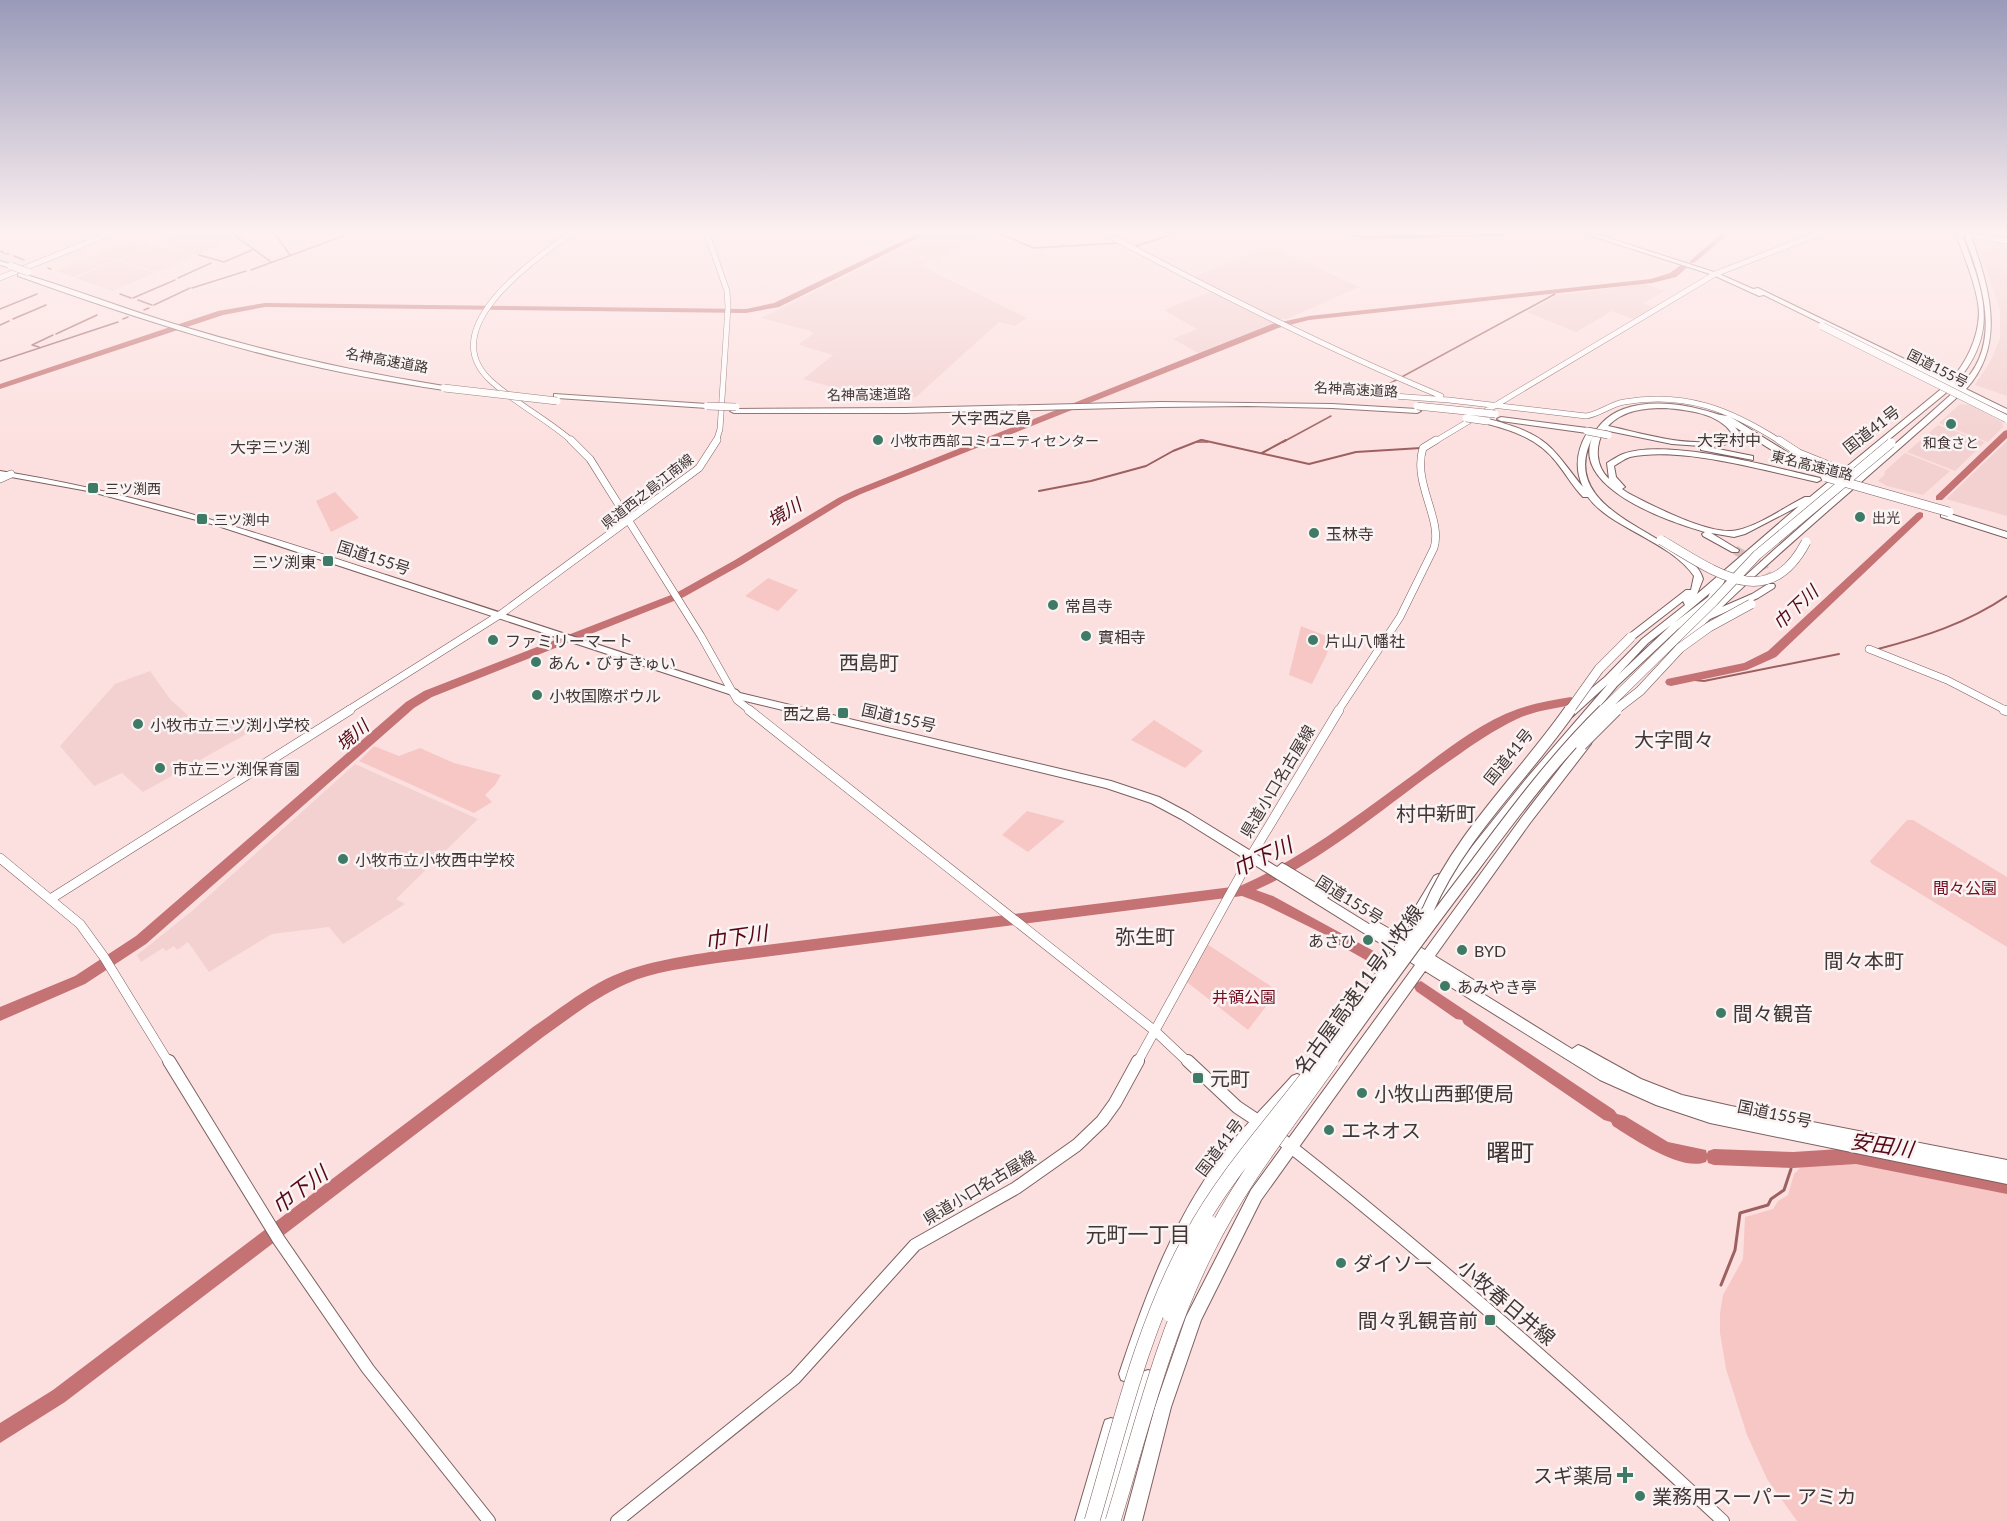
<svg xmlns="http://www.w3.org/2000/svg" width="2007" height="1521" font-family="Lato,'Noto Sans JP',sans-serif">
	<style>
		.built { fill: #f3d1d0 }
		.green { fill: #f7c7c6 }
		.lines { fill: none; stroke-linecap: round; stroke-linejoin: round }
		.stream-far2 { stroke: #9d6060; stroke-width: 1.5 }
		.stream-far1 { stroke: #9d6060; stroke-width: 2 }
		.stream { stroke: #9d6060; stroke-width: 3 }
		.river { fill: #c47273; fill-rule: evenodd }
		.highway-tunnel { stroke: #d7bebd; stroke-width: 9; stroke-dasharray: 9 4.5; stroke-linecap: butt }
		.secondary-far3-casing { stroke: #7d5f5f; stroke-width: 6 }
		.secondary-far2-casing { stroke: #7d5f5f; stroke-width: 8 }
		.secondary-far1-casing { stroke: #7d5f5f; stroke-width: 10 }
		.secondary-casing { stroke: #7d5f5f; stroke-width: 14 }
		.highway-casing { stroke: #7d5f5f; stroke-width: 2 }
		.secondary-far3 { stroke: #fff; stroke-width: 5 }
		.secondary-far2 { stroke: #fff; stroke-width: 7 }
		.secondary-far1 { stroke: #fff; stroke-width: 9 }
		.secondary { stroke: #fff; stroke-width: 12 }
		.highway { fill: #fff; fill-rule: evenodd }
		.highway-bridge-far3-casing { stroke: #7d5f5f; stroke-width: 8; stroke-linecap: butt }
		.highway-bridge-far2-casing { stroke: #7d5f5f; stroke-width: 10; stroke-linecap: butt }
		.highway-bridge-far1-casing { stroke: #7d5f5f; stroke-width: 13; stroke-linecap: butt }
		.highway-bridge-casing { stroke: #7d5f5f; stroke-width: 16; stroke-linecap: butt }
		.highway-bridge-far3 { stroke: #fff; stroke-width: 7 }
		.highway-bridge-far2 { stroke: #fff; stroke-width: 9 }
		.highway-bridge-far1 { stroke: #fff; stroke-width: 11 }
		.highway-bridge { stroke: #fff; stroke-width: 15 }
		.poi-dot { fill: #3e7a66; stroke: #faf3f3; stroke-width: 2 }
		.labels { text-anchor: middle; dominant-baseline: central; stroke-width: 5; stroke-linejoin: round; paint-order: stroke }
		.far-street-label { font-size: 14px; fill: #423535; stroke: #faf3f3 }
		.far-poi-label { font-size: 14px; fill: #423535; stroke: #faf3f3; text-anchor: start }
		.far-quarter-label { font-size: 16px; fill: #423535; stroke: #faf3f3 }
		.street-label { font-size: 16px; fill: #423535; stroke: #faf3f3 }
		.poi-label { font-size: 16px; fill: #423535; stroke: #faf3f3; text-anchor: start }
		.park-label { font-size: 16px; fill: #730c1e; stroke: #faf3f3 }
		.water-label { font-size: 18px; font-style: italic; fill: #550714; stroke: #faf3f3 }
		.quarter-label { font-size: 20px; fill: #423535; stroke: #faf3f3 }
		.near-street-label { font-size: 20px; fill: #423535; stroke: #faf3f3 }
		.near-poi-label { font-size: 20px; fill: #423535; stroke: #faf3f3; text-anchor: start }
		.near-water-label { font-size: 21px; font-style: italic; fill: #550714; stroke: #faf3f3 }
		.near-neighbourhood-label { font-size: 21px; fill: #423535; stroke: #faf3f3 }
		.near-quarter-label { font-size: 24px; fill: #423535; stroke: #faf3f3 }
	</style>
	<rect width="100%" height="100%" fill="#fce0df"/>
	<path class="built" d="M181 234H229L235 239 197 255 159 244Z
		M930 234H988L934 260 901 249Z
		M134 239 154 244 116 260 97 254Z
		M1998 241 2007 243V396L1975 385 1990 362 2000 339V310L1980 250 1989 252Z
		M156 245 194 256 158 272 119 260Z
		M1272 247 1359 287 1287 319H1277L1195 278 1197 275Z
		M899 250 928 261 921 266 1027 318 1015 326 999 322 916 397 872 398 803 379 833 355 805 347 799 344 813 334 811 331 761 318Z
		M94 255 113 261 74 277 56 271Z
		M116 261 155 273 112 291 76 278Z
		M1645 284 1665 291 1643 303 1655 308 1635 320 1612 311 1576 332 1527 312 1558 295Z
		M1212 291 1274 323 1198 353 1173 339 1197 329 1164 310Z
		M1960 404 1970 405 2002 422 2003 427 1988 442 1939 423Z
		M1938 425 1985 442 1955 471 1907 452Z
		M2007 441V516L1946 499Z
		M1905 453 1943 468 1950 471 1923 495 1887 486 1878 481 1885 474 1884 472Z
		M150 671 170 699 206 732 233 717 250 732 143 792 122 773 94 786 60 746 115 684Z
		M355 764 478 819 396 899 405 904 343 944 329 927 272 934 209 972 188 942 177 950 174 946 166 951 163 948 141 962 137 955 192 911Z"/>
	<path class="green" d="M335 492 359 518 331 532 316 501Z
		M768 578 798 590 778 611 745 596Z
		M1301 626 1331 638 1327 654 1312 684 1289 675Z
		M1154 720 1203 751 1185 768 1131 740Z
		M374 746 399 756 420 748 454 763 501 775 495 785 485 795 492 802 474 813 359 761Z
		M1027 811 1065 821 1028 852 1002 835Z
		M1907 820H1913L2007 877V947L1872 864 1870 861Z
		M1204 942 1278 991 1248 1030 1183 979Z
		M1860 1162 2007 1191V1521H1797L1767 1479 1747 1435 1726 1369 1720 1333V1313L1723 1295 1743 1259 1745 1217 1773 1209 1778 1201 1788 1195 1794 1174 1801 1167Z"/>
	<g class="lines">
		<path class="stream-far2" d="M233 234 271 262
			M275 234 290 255
			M1000 234 1034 248 1119 243
			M1133 247 1173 234
			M0 251 4 253
			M6 254H9
			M199 255 224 262 252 250
			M14 256 24 260
			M48 268 51 269
			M251 270 346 235
			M178 278 211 263
			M192 288 246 271
			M120 294 131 298
			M133 298 175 280
			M138 300 152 305
			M154 305 190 288
			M0 309 37 294
			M144 310 149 308
			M13 319 46 305
			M123 319 128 317
			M0 325 9 321
			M56 334 97 315
			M39 347 32 345 53 335
			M0 361 118 322
			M1374 392 1555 294
			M1197 442H1208
			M1283 442 1331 416"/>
		<path class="stream-far1" d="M1202 440 1309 464 1356 452 1421 448
			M1262 453 1286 440
			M1039 491 1091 481 1146 466 1173 451 1201 440
			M1878 649C1924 637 1967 623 2007 596
			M1685 679 1704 681 1839 654"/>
		<path class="stream" d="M1721 1285 1735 1250 1740 1213 1768 1205 1771 1199 1784 1190 1791 1169"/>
		<path class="river" d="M917 234H926L779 307 746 313 265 307 223 315 0 389V384L218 311 265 303 746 309 774 303Z
			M1344 234 1364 235 1506 234 1503 236 1364 239Z
			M1721 234H1728L1694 263H1690V261Z
			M1682 264 1689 266 1676 277 1652 283 1309 320 1278 328 861 494 844 502 743 564 684 597 432 697 414 708 146 944 85 984 0 1021V1007L75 976 136 936 406 702 424 691 676 593 735 560 838 498 855 490 1272 324 1309 316 1651 279 1670 273Z
			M2007 430V438L1942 500H1936V496L2004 431Z
			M1920 512 1923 513V517L1776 657 1747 670 1671 686 1667 685 1665 682 1667 679 1744 663 1768 651 1917 513Z
			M1571 697 1577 701 1575 704C1556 709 1536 710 1517 719 1494 730 1472 745 1451 760 1387 804 1328 858 1256 890L1273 896 1381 955 1383 959 1381 963 1376 965 1371 963 1327 938 1326 935 1263 904 1242 896 717 963C687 968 654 971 626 984 596 997 570 1018 543 1037L65 1402 0 1443V1423L53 1390 533 1027C557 1011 580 992 606 979 641 962 679 957 717 951L1240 886C1305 857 1360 813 1417 772 1447 749 1481 722 1518 709 1535 703 1553 700 1571 697Z
			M1421 981 1614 1110 1617 1114 1625 1116 1668 1142 1706 1150 1707 1154 1708 1151 1714 1149 1793 1152 1856 1148 2007 1178V1194L1856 1164 1793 1168 1714 1165 1708 1163 1707 1159 1706 1162C1681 1172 1634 1139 1613 1126L1611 1122 1604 1120 1464 1024 1462 1020 1456 1019 1416 991 1414 987 1416 983Z"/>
		<path class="highway-tunnel" d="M1735 550 1763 566 1771 583"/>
		<defs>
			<path id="secondary-far3" d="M570 234C531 262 434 329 491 381 516 404 547 419 573 442
				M707 234 727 291 728 307 720 429 716 442
				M1106 234C1216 292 1326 348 1441 396
				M1963 234 2007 241
				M0 278 109 234
				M1366 394 1449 400 1586 416C1600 414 1611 404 1624 402 1685 391 1731 410 1781 442
				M1434 442 1715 274 1818 234"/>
			<path id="secondary-far2" d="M571 440 590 459 701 636 737 700 751 711
				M1779 440 1799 453 1851 474
				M0 479 11 474
				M1869 649 1947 680 2007 711
				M347 711 501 614 699 468 717 440
				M1338 711 1400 617 1434 548C1443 519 1412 483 1423 448L1436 440"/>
			<path id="secondary-far1" d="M749 710 1155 1031 1189 1063
				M2004 710 2007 711
				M0 858 80 924 104 957 169 1063
				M52 898 350 710
				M1137 1063 1254 851 1339 710"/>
			<path id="secondary" d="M169 1061 279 1240 368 1369 489 1521
				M1188 1061 1237 1107 1261 1123
				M1276 1135C1431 1257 1579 1387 1723 1521
				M617 1521 795 1378 915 1245 1016 1188 1077 1145 1102 1121 1115 1103 1138 1061"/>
			<path id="highway" d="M1586 234H1596L1717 273 1753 289 1758 288 1950 381C1966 363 1978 339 1979 314 1979 292 1964 256 1956 234H1962C1983 292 2001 331 1955 384L1960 386C2004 344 1982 284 1964 234H1970C1989 286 2007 344 1966 389L2007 409V414L1962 393C1883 465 1799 533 1722 607L1752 594 1768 584H1774L1775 586 1774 588 1758 598 1710 619 1675 653H1669L1667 651 1669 649C1760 557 1861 476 1956 390L1952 388 1847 474 1725 580 1715 601 1678 629 1617 686 1534 785 1441 902 1437 904 1432 900 1408 940 1425 950 1522 817 1583 738H1591L1592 741 1591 744 1530 823 1435 956 1477 982 1479 986 1477 990 1572 1049 1578 1045 1583 1047 1641 1079 1682 1095 1731 1106 2007 1160V1184L1710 1123 1656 1105 1600 1080 1425 971 1261 1200 1201 1320 1171 1407 1142 1521H1124L1155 1407 1186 1317 1251 1190 1415 965 1181 819 1151 803 1106 788 737 699 729 694 215 525 88 491 0 475V471C134 492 258 533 386 575 503 614 620 652 737 690L740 693 1111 781 1159 797 1189 813 1277 867 1282 863 1286 865 1329 891 1331 894 1327 898 1369 924 1374 920 1399 934 1434 876 1438 874 1442 876 1444 879 1438 889 1526 779 1608 684 1572 717H1564L1563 714 1564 711 1605 677 1642 639 1685 605 1683 601 1634 639H1628L1626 637 1628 635 1686 590H1691L1694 576C1670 541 1610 528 1588 497H1583C1573 487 1566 474 1557 463 1539 439 1512 430 1484 423V419C1493 419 1503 423 1512 426 1552 439 1558 457 1583 487 1574 468 1577 450 1587 433L1501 421 1497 419 1501 417 1595 429 1596 431C1556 498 1636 522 1679 553 1689 560 1700 567 1703 579L1697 594 1799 506 1745 534 1734 537 1711 533 1739 550 1738 552H1732L1703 536 1702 534 1705 532C1670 522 1566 487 1594 434 1603 417 1620 408 1639 405 1660 402 1682 404 1703 410 1712 412 1720 416 1729 416L1795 457 1832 474 1831 476H1825L1789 461 1735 427 1739 432 1737 440 1723 445 1708 447 1753 456V460L1701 450V446L1672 444 1604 430C1595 446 1595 465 1609 479L1607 463C1612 460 1618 456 1623 454 1667 438 1773 467 1820 478L1821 480 1817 482C1765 471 1682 446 1630 457 1624 459 1619 463 1614 466L1616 477 1625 487 1622 489 1628 493C1651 505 1712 537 1738 530 1762 524 1783 508 1805 497H1810L1946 385 1764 295 1759 296 1713 275ZM1666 408C1688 410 1717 413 1731 432L1730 437C1697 451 1642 433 1608 426 1623 410 1644 408 1666 408ZM1710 593 1708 597 1674 623ZM1671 625 1618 675 1648 643Z
				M0 261 13 265 14 266 11 268 0 265Z
				M20 273C74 289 127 310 181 326 267 352 355 372 444 386L448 388 444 390C390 382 336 372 283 359 193 337 105 307 18 276V274Z
				M554 394 707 404 711 406 707 408 557 398H554Z
				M1161 402 1332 404 1417 409 1421 411 1417 413 1332 408 1247 406 1161 407 905 413H734L730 411 734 409 905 408Z
				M1944 512 2007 532V538L1941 517V513Z
				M1297 1074 1302 1076 1304 1080 1302 1084 1235 1160 1201 1211 1187 1238 1164 1288 1133 1380 1127 1382 1121 1380 1119 1374C1145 1296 1174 1217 1225 1151 1245 1124 1270 1101 1292 1076Z
				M1148 1370 1154 1372 1156 1378 1114 1521H1096L1140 1378 1142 1372Z
				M1111 1418 1117 1420 1119 1426 1093 1521H1075L1103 1426 1105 1420Z"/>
		</defs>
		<use href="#secondary-far3" class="secondary-far3-casing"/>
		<use href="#secondary-far2" class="secondary-far2-casing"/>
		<use href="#secondary-far1" class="secondary-far1-casing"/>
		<use href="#secondary" class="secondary-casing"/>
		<use href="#highway" class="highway-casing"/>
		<use href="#secondary-far3" class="secondary-far3"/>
		<use href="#secondary-far2" class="secondary-far2"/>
		<use href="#secondary-far1" class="secondary-far1"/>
		<use href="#secondary" class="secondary"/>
		<use href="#highway" class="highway"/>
		<defs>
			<path id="highway-bridge-far3" d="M11 266 28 272
				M1822 326 2007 419
				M444 388 557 401
				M707 406 736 407
				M1417 406 1495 414
				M1466 418 1487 421
				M1587 431 1608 435"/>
			<path id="highway-bridge-far2" d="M1826 477 1949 512
				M1661 540C1713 570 1768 615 1806 542
				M1569 711 1599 669 1631 637
				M1602 711 1714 601 1757 555 1891 443
				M1614 711 1640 691 1680 648 1709 627 1751 604"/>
			<path id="highway-bridge-far1" d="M1581 745 1616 710
				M1318 1063 1428 910C1460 835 1524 776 1570 710
				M1330 1063C1377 997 1424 932 1473 868 1514 813 1555 758 1604 710"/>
			<path id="highway-bridge" d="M1170 1314 1191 1257 1209 1223
				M1092 1521C1120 1425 1143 1326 1191 1238 1225 1174 1277 1119 1320 1061
				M1113 1521C1141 1430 1163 1336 1206 1251 1239 1183 1288 1122 1331 1061"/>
		</defs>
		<use href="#highway-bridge-far3" class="highway-bridge-far3-casing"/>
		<use href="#highway-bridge-far2" class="highway-bridge-far2-casing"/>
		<use href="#highway-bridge-far1" class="highway-bridge-far1-casing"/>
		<use href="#highway-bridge" class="highway-bridge-casing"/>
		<use href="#highway-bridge-far3" class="highway-bridge-far3"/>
		<use href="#highway-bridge-far2" class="highway-bridge-far2"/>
		<use href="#highway-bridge-far1" class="highway-bridge-far1"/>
		<use href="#highway-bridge" class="highway-bridge"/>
	</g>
	<linearGradient id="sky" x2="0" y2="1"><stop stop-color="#999ab9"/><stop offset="0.52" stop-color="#fef1f1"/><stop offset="1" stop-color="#fef1f1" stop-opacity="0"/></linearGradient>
	<rect width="2007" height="447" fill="url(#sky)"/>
	<g class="poi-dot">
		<circle cx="1951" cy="424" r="6"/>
		<circle cx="878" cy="440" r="6"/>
		<rect x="87" y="482" width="12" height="12" rx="3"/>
		<circle cx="1860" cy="517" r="6"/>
		<rect x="196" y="513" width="12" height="12" rx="3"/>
		<circle cx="1314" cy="533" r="6"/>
		<rect x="322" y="555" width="12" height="12" rx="3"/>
		<circle cx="1053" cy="605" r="6"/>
		<circle cx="1086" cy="636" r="6"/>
		<circle cx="493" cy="640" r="6"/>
		<circle cx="1313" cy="640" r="6"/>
		<circle cx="536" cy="662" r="6"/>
		<circle cx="537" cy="695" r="6"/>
		<rect x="837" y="707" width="12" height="12" rx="3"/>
		<circle cx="138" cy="724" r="6"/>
		<circle cx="160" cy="768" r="6"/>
		<circle cx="343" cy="859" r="6"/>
		<circle cx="1368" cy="940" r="6"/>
		<circle cx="1462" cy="950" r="6"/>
		<circle cx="1445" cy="986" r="6"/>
		<circle cx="1721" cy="1013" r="6"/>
		<rect x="1192" y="1072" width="12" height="12" rx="3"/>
		<circle cx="1362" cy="1093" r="6"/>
		<circle cx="1329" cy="1130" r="6"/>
		<circle cx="1341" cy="1263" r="6"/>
		<rect x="1484" y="1314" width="12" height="12" rx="3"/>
		<path d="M1622 1466h6v6h6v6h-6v6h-6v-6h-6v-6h6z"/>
		<circle cx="1640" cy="1496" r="6"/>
	</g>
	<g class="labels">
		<g class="far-street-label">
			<text transform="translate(387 360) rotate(10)">名神高速道路</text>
			<text transform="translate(1938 368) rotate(27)">国道155号</text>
			<text transform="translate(1356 389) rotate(3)">名神高速道路</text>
			<text transform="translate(869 394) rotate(-1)">名神高速道路</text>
			<text transform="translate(1812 465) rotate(14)">東名高速道路</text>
			<text transform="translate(647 491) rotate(-38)">県道西之島江南線</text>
		</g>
		<g class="far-poi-label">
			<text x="890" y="440">小牧市西部コミュニティセンター</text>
			<text x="1951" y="442" text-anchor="middle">和食さと</text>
			<text x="105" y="488">三ツ渕西</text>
			<text x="1872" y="517">出光</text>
			<text x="214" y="519">三ツ渕中</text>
		</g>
		<g class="far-quarter-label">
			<text x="991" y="417">大字西之島</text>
			<text x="1729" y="439">大字村中</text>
			<text x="270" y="446">大字三ツ渕</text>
		</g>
		<g class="street-label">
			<text transform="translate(1871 429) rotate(-38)">国道41号</text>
			<text transform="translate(374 557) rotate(18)">国道155号</text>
			<text transform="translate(899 717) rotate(13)">国道155号</text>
			<text transform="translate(1508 756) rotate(-51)">国道41号</text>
			<text transform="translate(1277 781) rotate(-59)">県道小口名古屋線</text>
			<text transform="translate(1350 899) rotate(32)">国道155号</text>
			<text transform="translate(1775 1113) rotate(12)">国道155号</text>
			<text transform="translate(1219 1147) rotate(-53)">国道41号</text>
			<text transform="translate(979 1187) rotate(-31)">県道小口名古屋線</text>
		</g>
		<g class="poi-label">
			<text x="1326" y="533">玉林寺</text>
			<text x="316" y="561" text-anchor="end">三ツ渕東</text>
			<text x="1065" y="605">常昌寺</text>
			<text x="1098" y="636">實相寺</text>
			<text x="505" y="640">ファミリーマート</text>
			<text x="1325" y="640">片山八幡社</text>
			<text x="548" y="662">あん・びすきゅい</text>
			<text x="549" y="695">小牧国際ボウル</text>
			<text x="831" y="713" text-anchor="end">西之島</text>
			<text x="150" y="724">小牧市立三ツ渕小学校</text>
			<text x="172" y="768">市立三ツ渕保育園</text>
			<text x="355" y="859">小牧市立小牧西中学校</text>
			<text x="1356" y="940" text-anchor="end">あさひ</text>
			<text x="1474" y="950">BYD</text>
			<text x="1457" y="986">あみやき亭</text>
		</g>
		<g class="park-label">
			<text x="1965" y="887">間々公園</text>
			<text x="1244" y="996">井領公園</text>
		</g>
		<g class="water-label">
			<text transform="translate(784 512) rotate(-31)">境川</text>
			<text transform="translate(1795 607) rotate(-43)">巾下川</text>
			<text transform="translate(352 735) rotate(-41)">境川</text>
		</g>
		<g class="quarter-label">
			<text x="869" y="662">西島町</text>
			<text x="1674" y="739">大字間々</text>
			<text x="1436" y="813">村中新町</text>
			<text x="1145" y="936">弥生町</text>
			<text x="1864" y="960">間々本町</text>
		</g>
		<g class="near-street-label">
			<text transform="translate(1358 989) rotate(-54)">名古屋高速11号小牧線</text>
			<text transform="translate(1507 1302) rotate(40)">小牧春日井線</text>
		</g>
		<g class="near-poi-label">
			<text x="1733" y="1013">間々観音</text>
			<text x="1210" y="1078">元町</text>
			<text x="1374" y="1093">小牧山西郵便局</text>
			<text x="1341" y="1130">エネオス</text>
			<text x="1353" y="1263">ダイソー</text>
			<text x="1478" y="1320" text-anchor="end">間々乳観音前</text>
			<text x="1613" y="1475" text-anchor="end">スギ薬局</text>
			<text x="1652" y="1496">業務用スーパー アミカ</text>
		</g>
		<g class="near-water-label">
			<text transform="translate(1262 856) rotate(-25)">巾下川</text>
			<text transform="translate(736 936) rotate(-8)">巾下川</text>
			<text transform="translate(1882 1144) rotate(8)">安田川</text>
			<text transform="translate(299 1189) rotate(-37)">巾下川</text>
		</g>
		<g class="near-neighbourhood-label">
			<text x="1138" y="1233">元町一丁目</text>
		</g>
		<g class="near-quarter-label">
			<text x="1510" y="1151">曙町</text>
		</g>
	</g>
</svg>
